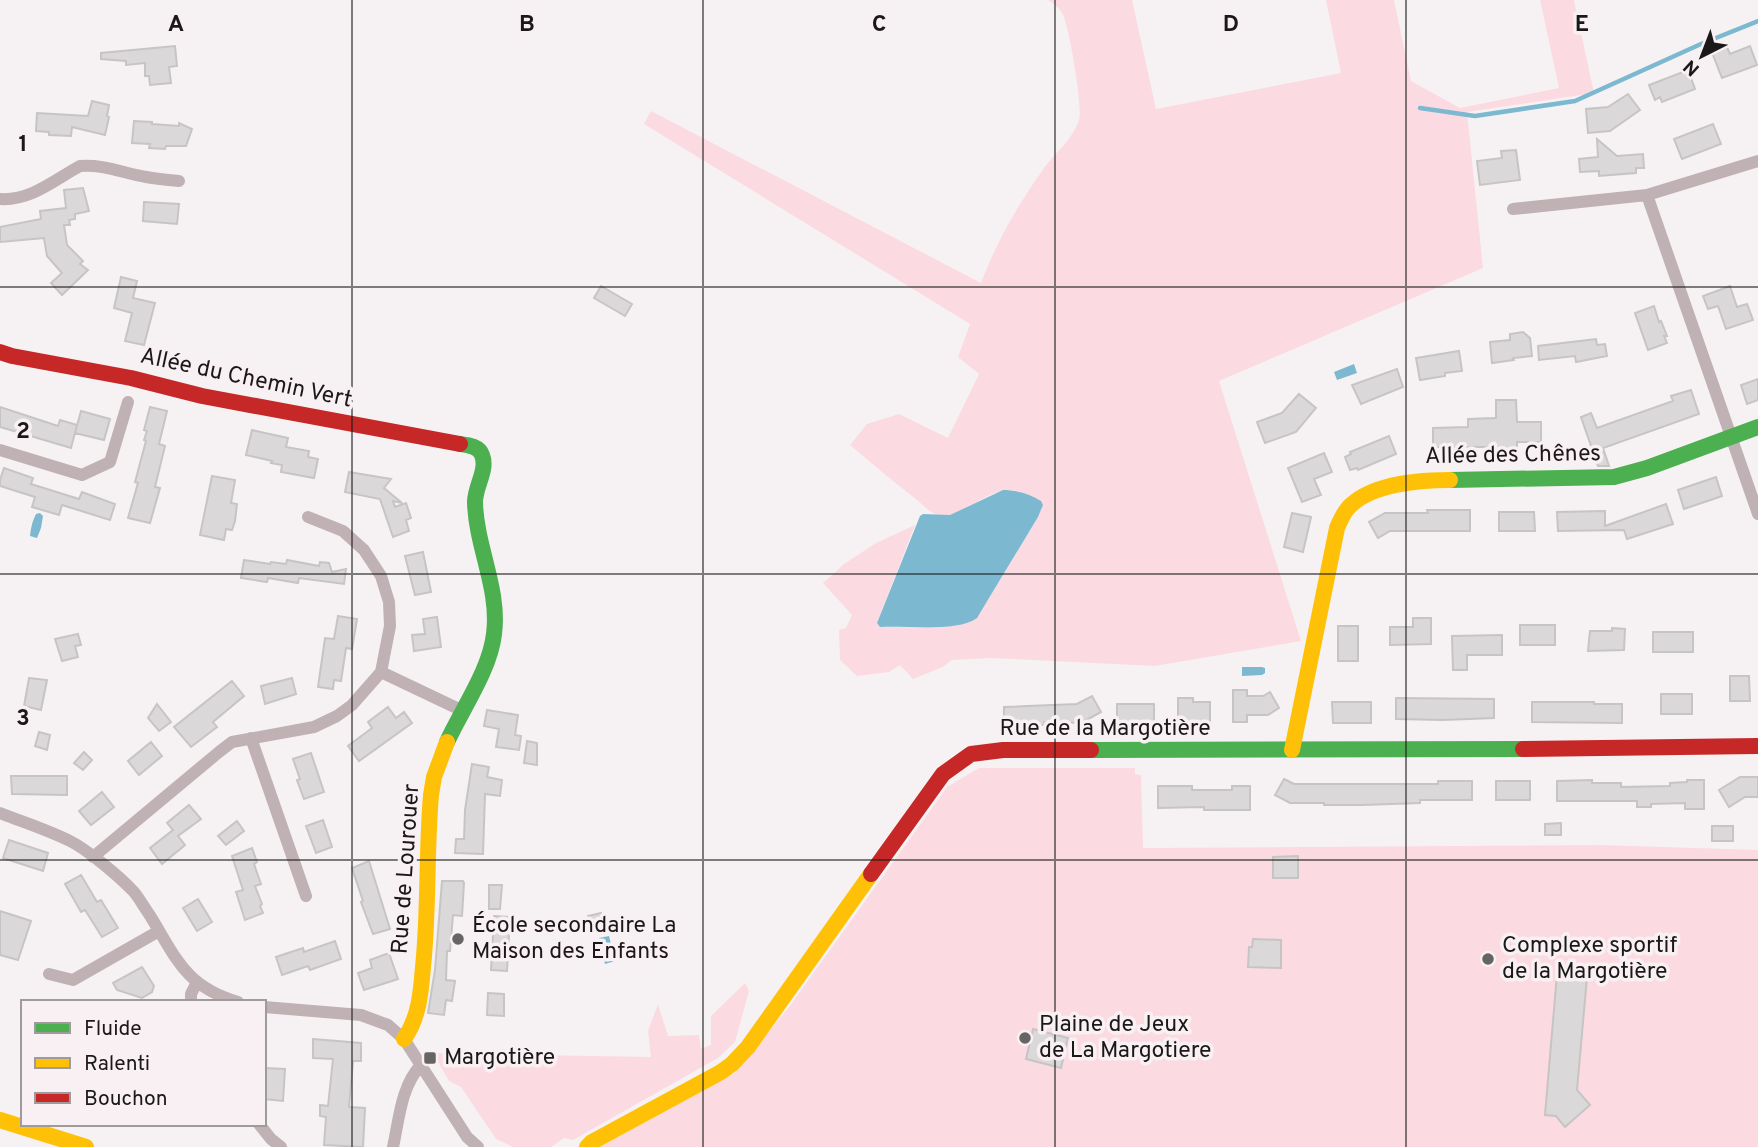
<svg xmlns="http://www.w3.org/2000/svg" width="1758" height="1147" font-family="Overpass,sans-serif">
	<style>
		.green { fill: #fbdbe1 }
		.water { fill: #7cb9d1 }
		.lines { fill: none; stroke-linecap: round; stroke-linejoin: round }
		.stream { stroke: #7cb9d1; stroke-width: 4.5 }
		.building { fill: #dbd8d9; stroke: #c7c4c4; stroke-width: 2 }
		.street { stroke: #c0b1b4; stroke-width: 12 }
		.fast { stroke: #4caf50; stroke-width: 16 }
		.slow { stroke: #ffc107; stroke-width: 16 }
		.jam { stroke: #c62828; stroke-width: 16 }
		.grid { fill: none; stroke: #1a1818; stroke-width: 2; stroke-opacity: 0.55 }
		.poi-dot { fill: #676465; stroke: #f8f0f2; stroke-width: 2.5 }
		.labels { text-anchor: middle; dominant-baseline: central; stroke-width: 7; stroke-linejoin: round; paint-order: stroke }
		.street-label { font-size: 23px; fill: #1a1818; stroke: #f8f0f2 }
		.poi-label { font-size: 23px; fill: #1a1818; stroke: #f8f0f2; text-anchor: start }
		.grid-label { font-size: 23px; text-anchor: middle; font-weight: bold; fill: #1a1818; stroke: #f8f0f2; stroke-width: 7; stroke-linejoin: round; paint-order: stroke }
	</style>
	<rect width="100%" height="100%" fill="#f6f2f3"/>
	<path class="green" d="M1048 0H1132L1156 109 1341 73 1326 0H1394L1411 81 1460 108 1559 88 1540 0H1574L1594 93 1467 112 1483 268 1219 381 1301 641 1155 666 991 658 952 660 943 667 913 679 900 665 889 672 857 676 840 660 839 630 846 628 852 615 823 583 844 564 876 543 915 525 877 623 880 627C912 625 952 635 979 615L1038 517 1043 505C1006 477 994 495 959 511 953 515 946 517 939 515 931 514 923 505 917 500 894 482 872 464 850 445L867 424 899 414 948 438 979 374 958 357 970 324 644 124 651 111 981 283C997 241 1016 208 1042 171 1054 153 1072 141 1079 120 1083 108 1069 27 1063 15 1060 8 1054 4 1048 0Z
		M979 768H1135V774L1141 775 1143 848 1600 845 1758 850V1147H600L735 1073 789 1007 947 787Z
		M745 983 749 991 735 1042 718 1058 573 1140 564 1138 551 1147H513L496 1139 461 1087 449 1081 433 1053 651 1057 648 1031 658 1004 668 1036 699 1035 701 1049 711 1045V1016Z"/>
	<path class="water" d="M1354 364 1357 373 1337 380 1334 372Z
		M1003 490C1017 490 1030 494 1041 501L1043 505 1038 517 977 618C956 633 905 625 880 627L877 623 920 516 923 514 950 515Z
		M40 513 43 516 41 528 37 538 30 536C31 528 32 522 36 514Z
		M1242 667H1262L1265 668V673L1262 675 1242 676Z
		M609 936 615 961 605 964 599 938Z"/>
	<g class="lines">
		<path class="stream" d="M1420 108 1475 116 1575 101 1701 44 1758 21"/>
	</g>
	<path class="building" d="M1726 45 1730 54 1750 46 1757 65 1722 78 1711 50Z
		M175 46 177 66 169 67 171 83 150 85 149 76H145V63L126 65V61L101 59V53Z
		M1688 70 1695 89 1662 102 1660 97 1655 100 1649 85Z
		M1628 94 1640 110 1610 131 1588 133 1586 109 1608 107Z
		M92 101 109 105 107 116 109 117 105 135 72 127 71 136 49 135V132L36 131 37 113 88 116Z
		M134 121 152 122V124L179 126V123L192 129 186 146H166L165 149 149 148 150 144 132 143Z
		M1713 124 1721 144 1682 159 1674 139Z
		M1597 139 1617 156 1643 154 1644 168H1636V173L1599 176V171L1580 172 1579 159 1598 157Z
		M1516 150 1520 180 1480 185 1477 161 1502 158 1501 151Z
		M83 188 89 211 75 214V219L69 220 70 225H64L67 245 83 261 80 264 88 270 62 295 51 283 62 273 47 256 44 238 0 242V227L41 219 40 211 66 208 64 190Z
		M144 202 179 204 177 224 143 221Z
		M121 277 137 281 133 298 155 303 144 345 125 341 132 313 114 308Z
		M601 286 632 304 625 316 594 298Z
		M1730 286 1737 307 1747 304 1753 320 1726 329 1718 306 1708 309 1703 296Z
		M1654 306 1659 322 1661 321 1667 336H1664L1667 343 1648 350 1635 313Z
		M1523 332 1530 338 1532 356 1513 358 1514 360 1492 363 1490 342 1510 340V334Z
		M1596 339 1597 345 1605 344 1607 356 1576 362 1575 356 1539 360 1538 346Z
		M1459 351 1462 371 1445 373V376L1420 380 1416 358Z
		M1397 369 1403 387 1361 404 1352 385Z
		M1758 379V400L1747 404 1741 385Z
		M1691 390 1699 414 1603 448 1609 466H1598L1581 417 1591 413 1597 428 1673 401 1671 396Z
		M1299 394 1316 408 1296 432 1265 443 1257 422 1282 413Z
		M1496 400H1516L1517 422H1541V442H1517V449H1496V447H1433V428L1468 427V419L1496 418Z
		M0 407 58 426 60 420 77 425 71 448 0 427Z
		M150 407 167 411 159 444 165 446 155 487 160 488 150 523 128 518 138 483 135 482 146 441 144 440 147 431 144 430Z
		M81 411 110 419 104 440 75 433Z
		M252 430 288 438 286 447 309 451 308 457 318 459 314 478 281 472 282 465 271 463 272 461 246 455Z
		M1389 436 1396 454 1358 470 1357 468 1350 470 1345 457 1351 454 1350 452Z
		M1324 453 1332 472 1314 479 1321 495 1302 502 1288 468Z
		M4 468 33 478 31 484 79 499 82 492 115 504 110 520 62 505 59 515 32 507 35 497 0 486V480Z
		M349 472 391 479 384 488 402 503 393 501 395 507 406 503 411 518 406 520 409 531 393 537 380 499 345 492Z
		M212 476 235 480 231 503 237 504 235 521 232 530 226 529 224 540 200 535Z
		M1716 477 1722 496 1684 509 1678 490Z
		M1666 504 1673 524 1627 539 1624 530 1558 531 1557 512 1605 511V526Z
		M1427 510H1470V531H1390L1378 538 1369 522 1385 513H1428Z
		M1499 512H1534L1535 531H1499Z
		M1292 513 1311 517 1303 552 1284 547Z
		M423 552 431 592 415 595 405 556Z
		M244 560 270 564 271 562 286 564 287 560 319 566 320 562 329 563 332 572 346 569 344 584 299 578 298 583 268 578 267 582 241 578Z
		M338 616 357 619 352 649 346 648 341 681 334 680 333 689 318 687 325 638 334 639Z
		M437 617 441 647 414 651 412 635 425 634 423 619Z
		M1413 618H1431V644L1390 645V627H1413Z
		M1520 625H1555V645H1520Z
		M1338 626H1358V661H1338Z
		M1612 628 1625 629 1624 650 1588 651 1590 631H1612Z
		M1653 632H1693V652H1653Z
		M78 634 81 645 75 646 78 657 62 661 55 639Z
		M1502 635V655H1467V670H1453L1452 636Z
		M1730 676H1749L1750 701H1730Z
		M29 678 47 680 41 710 24 706Z
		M292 678 296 694 265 704 261 686Z
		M232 681 244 696 213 722 217 727 191 747 174 727Z
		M1233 690H1247V696H1263L1270 692 1279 708 1268 715H1247V722H1233Z
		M1661 694H1692V714H1661Z
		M1092 696 1101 712 1081 723 1044 722V725H1004V707L1077 704Z
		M1178 698H1193V702H1210V722H1197V724H1178Z
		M1396 698 1494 699V718L1443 720 1396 719Z
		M1332 702H1371V723H1333Z
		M1532 702H1594V704H1622V723L1532 722Z
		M157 704 171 722 159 731 148 718Z
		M1117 704H1154V722H1117Z
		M388 707 396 718 404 712 412 723 359 761 348 746 372 728 368 722Z
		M487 710 518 715 515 735 521 736 519 750 496 747 499 729 484 726Z
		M39 732 50 735 47 750 35 746Z
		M527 741 537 743V765L524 763Z
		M151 742 162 756 139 775 128 761Z
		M84 752 92 760 83 770 74 763Z
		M311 753 324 792 304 799 297 780 300 779 293 759Z
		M472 764 489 767 487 777 502 780 500 796 485 794 483 854 455 853 456 839H464L465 810Z
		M11 776H67V795L12 794Z
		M1740 777H1758V797H1745L1729 807 1719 790Z
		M1284 779 1294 784H1438V781H1472V800H1420V803L1362 805H1324V803H1290L1275 795Z
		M1592 780V783H1621V787L1670 786V783L1687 782V780H1704V809H1685V803L1651 804V807H1637V801H1557V781Z
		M1496 781H1530V800H1496Z
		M1158 786H1192V790H1232V786H1250V810H1204V807L1158 808Z
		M102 792 114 807 91 825 79 811Z
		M189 805 201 819 178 836 185 845 162 864 150 848 173 830 167 823Z
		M323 820 332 847 316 853 306 826Z
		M237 821 244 831 226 845 218 836Z
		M1561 823V835H1545V824Z
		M1712 826H1733V841H1712Z
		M9 840 48 853 43 871 3 858Z
		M252 848 257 862 254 864 261 884 255 886 262 904 260 906 263 913 245 920 236 892 243 890 232 856Z
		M1298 856V878H1273V857Z
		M369 861 390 929 373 934 361 902 363 901 352 868Z
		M81 875 97 902 101 900 118 928 102 937 85 910 81 912 65 884Z
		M442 881H463L464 883 462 916 453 915 450 951H447L446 980 455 981 452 1001 446 1000 444 1015 428 1013 435 970Z
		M489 885H502L500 909H489Z
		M198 899 212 922 197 931 183 908Z
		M0 911 31 921 18 960 0 955Z
		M601 913 603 925 591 928 588 916Z
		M494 916 510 917 507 971 491 970Z
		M1253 939 1281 940V968L1248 967 1249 947H1252Z
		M335 941 341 959 310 970 308 966 282 975 276 957 303 948 304 952Z
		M389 953 398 979 364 990 358 973 372 968 370 960Z
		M142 967 154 986 152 992 142 998 117 990 113 983Z
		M1557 974 1587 977 1577 1090 1590 1105 1565 1127 1556 1116 1545 1115Z
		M488 993 504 994V1016L487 1015Z
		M1033 1029 1068 1038 1061 1068 1026 1059Z
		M313 1039 361 1043V1061H353L349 1107 365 1108 363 1147 324 1145 326 1117 320 1116V1105L328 1106 333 1059 313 1058Z
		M264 1068 285 1069 283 1101 264 1099Z"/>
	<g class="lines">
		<path class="street" d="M1647 195 1758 514
			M0 199C31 201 54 180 80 166 103 164 123 173 146 177 157 179 168 180 179 181
			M1513 209 1647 195 1758 161
			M0 450 82 475 110 462 128 402
			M381 672 463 711
			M251 738 306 896
			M0 813C23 822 48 830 70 841 88 850 120 877 134 892 139 898 144 907 149 914 176 957 184 986 238 1002
			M93 857 219 752 232 742 314 727 337 716 352 705 381 672 390 626 389 602 381 576 364 550 343 531 308 517
			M49 974 73 980 159 931
			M191 1002V994L197 982
			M264 1007 361 1015 388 1025 404 1039 467 1137 478 1147
			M259 1124 271 1139 281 1147
			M393 1147C399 1120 401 1086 421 1065"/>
		<path class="fast" d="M1450 480 1614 477 1647 468 1758 427
			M447 742C462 709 490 670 494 634 500 589 476 547 475 502 475 486 488 470 482 455 479 446 468 445 460 444
			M1091 750 1523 749"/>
		<path class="slow" d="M1292 750 1337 528C1340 521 1343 514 1348 508 1370 484 1419 480 1450 480
			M404 1039C419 1018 421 992 423 967 429 910 426 853 431 795L434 777 447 742
			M0 1120 86 1147
			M587 1147 592 1142 721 1072 732 1064 748 1047 871 874"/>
		<path class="jam" d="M0 352 12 356 131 378 202 396 460 444
			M1523 749 1758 746
			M871 874 943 774 971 754 1003 750H1091"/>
	</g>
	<path class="grid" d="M352 0V1147M703 0V1147M1055 0V1147M1406 0V1147M0 287H1758M0 574H1758M0 860H1758"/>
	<g class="poi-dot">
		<circle cx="458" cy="939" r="7"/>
		<circle cx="1488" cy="959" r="7"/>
		<circle cx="1025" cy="1038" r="7"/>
		<rect x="423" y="1051" width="14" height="14" rx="3.5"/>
	</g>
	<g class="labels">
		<g class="street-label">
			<text transform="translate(246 379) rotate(12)">Allée du Chemin Vert</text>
			<text transform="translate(1513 456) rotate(-1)">Allée des Chênes</text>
			<text x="1105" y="729">Rue de la Margotière</text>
			<text transform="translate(407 869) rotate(-86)">Rue de Lourouer</text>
		</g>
		<g class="poi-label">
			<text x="472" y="926">École secondaire La<tspan x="472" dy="26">Maison des Enfants</tspan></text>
			<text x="1502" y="946">Complexe sportif<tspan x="1502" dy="26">de la Margotière</tspan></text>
			<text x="1039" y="1025">Plaine de Jeux<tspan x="1039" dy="26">de La Margotiere</tspan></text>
			<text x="444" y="1058">Margotière</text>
		</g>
	</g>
	<g class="grid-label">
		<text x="176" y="31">A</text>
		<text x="527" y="31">B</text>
		<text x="879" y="31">C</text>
		<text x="1231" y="31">D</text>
		<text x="1582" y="31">E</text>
		<text x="23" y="151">1</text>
		<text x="23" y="438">2</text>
		<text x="23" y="725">3</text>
	</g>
	<rect x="21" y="1000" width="245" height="126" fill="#f8f0f2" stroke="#9f9a9b" stroke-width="2"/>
	<rect x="35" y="1023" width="35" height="10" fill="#4caf50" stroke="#9f9a9b" stroke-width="2"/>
	<text x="84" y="1035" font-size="21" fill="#1a1818">Fluide</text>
	<rect x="35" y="1058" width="35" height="10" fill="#ffc107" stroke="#9f9a9b" stroke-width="2"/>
	<text x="84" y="1070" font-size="21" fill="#1a1818">Ralenti</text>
	<rect x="35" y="1093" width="35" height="10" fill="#c62828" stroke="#9f9a9b" stroke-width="2"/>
	<text x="84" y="1105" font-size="21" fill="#1a1818">Bouchon</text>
	<g transform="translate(1702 56) rotate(222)" stroke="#f8f0f2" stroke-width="5" paint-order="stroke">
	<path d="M0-5L12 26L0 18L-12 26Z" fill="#1a1818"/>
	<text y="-10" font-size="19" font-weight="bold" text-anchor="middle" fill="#1a1818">N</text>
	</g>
</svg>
